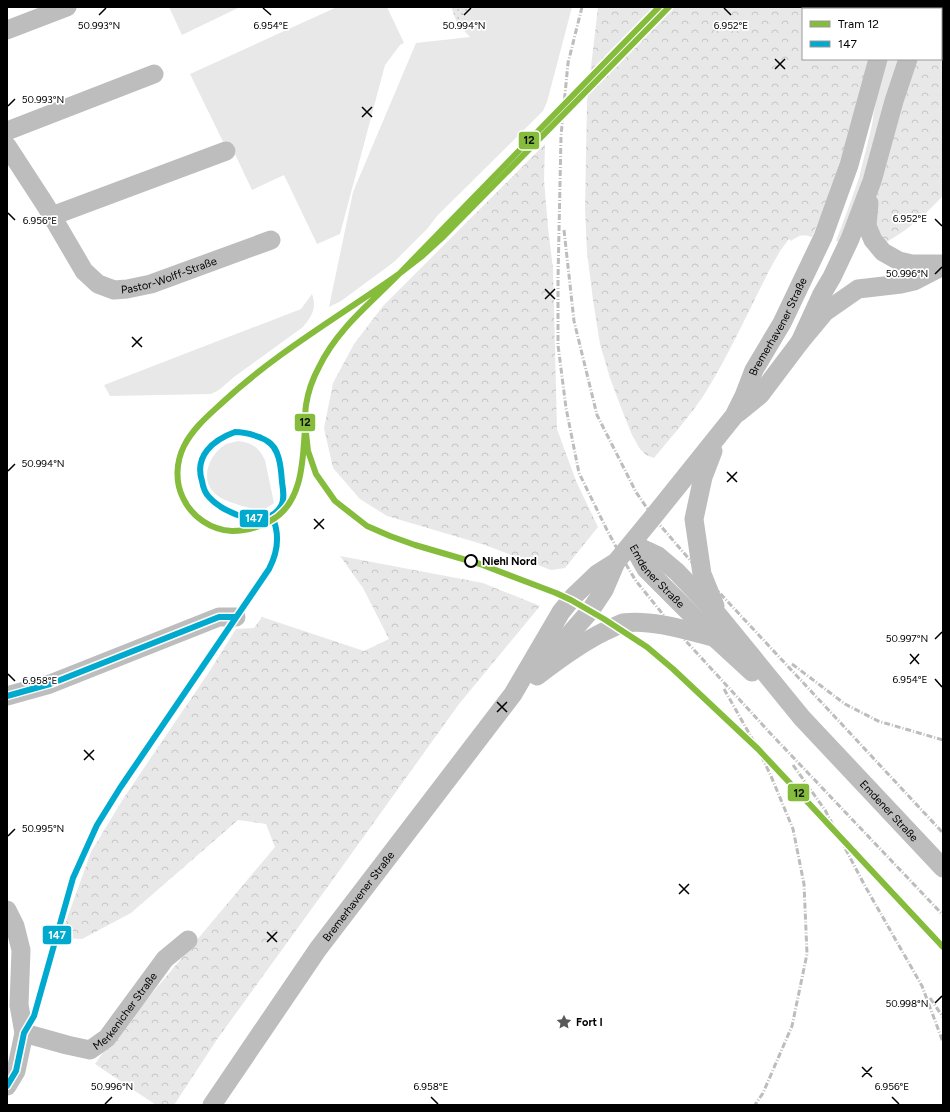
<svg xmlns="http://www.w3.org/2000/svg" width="950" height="1112" font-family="Figtree,sans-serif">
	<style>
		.green { fill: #e8e8e8 }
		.forest { fill: url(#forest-crowns) }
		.garden { fill: url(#garden-dots) }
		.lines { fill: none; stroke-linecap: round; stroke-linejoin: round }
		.minor { stroke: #bdbdbd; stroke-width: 19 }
		.rail { stroke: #bdbdbd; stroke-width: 3; stroke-dasharray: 6 2 1 2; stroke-linecap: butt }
		.bus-1-casing { stroke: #fff; stroke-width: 9 }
		.bus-1 { stroke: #00a9ce; stroke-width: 6 }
		.tram-1-casing { stroke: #fff; stroke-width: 9 }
		.tram-1 { stroke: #85bc3c; stroke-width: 6 }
		.ticks { fill: none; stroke: #000; stroke-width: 1.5 }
		.stop-dot { fill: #fff; stroke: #000; stroke-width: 2 }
		.labels { text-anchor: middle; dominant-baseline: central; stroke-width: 3.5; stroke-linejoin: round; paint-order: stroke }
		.street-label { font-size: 11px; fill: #000; stroke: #fff }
		.stop-label { font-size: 11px; font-weight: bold; fill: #000; stroke: #fff; text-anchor: start }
		.poi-label { font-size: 11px; font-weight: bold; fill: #000; stroke: #fff; text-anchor: start }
		.ticks-label { font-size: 10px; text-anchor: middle; fill: #000; stroke: #fff; stroke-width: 3.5; stroke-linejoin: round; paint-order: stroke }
		.line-badge { stroke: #fff; stroke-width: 1.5 }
		.badge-label { font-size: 11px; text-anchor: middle; font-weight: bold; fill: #fff }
		.pale-badge-label { font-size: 11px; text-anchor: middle; font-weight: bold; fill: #111 }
	</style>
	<defs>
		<pattern id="forest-crowns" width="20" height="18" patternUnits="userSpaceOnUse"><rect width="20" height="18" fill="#e8e8e8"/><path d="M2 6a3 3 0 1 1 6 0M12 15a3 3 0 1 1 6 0" fill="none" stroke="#c5c5c5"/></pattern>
		<pattern id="garden-dots" width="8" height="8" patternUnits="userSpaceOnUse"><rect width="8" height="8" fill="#e8e8e8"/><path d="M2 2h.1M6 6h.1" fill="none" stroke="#c5c5c5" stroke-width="1.8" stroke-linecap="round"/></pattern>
	</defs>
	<rect width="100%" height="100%" fill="#fff"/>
	<path class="green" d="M169 7H240L182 35Z
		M337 7H387L404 43 400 45 385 65 340 234 317 244 284 175 252 190 234 152 229 154 190 74Z
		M474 7H572L547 102 543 111 437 216 427 229 394 262 341 301 329 307 353 192 416 43 470 37 457 23Z
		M886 59H899L884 105 860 188 841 242 836 241 848 209 859 178 872 125 876 100Z
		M312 294C317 308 312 316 303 327L234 377 219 390 211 394 110 396 104 385 301 309Z
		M238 441C253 443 258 447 265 460L274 503 262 511C250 508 227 503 218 496 198 482 208 455 226 444 230 443 234 442 238 441Z"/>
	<path class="forest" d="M598 7H882V9H803V59H869C853 120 837 179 812 237 802 234 800 235 791 241L789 239 780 251 771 267C750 308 731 351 707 390 692 414 672 436 654 458L646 455 640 449 632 435 622 410 610 378 600 344 593 300 587 252 585 209 587 101Z
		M938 7H943V196L924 215 904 231 882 245 872 212 891 141 917 59H941V9H937Z
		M545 144 544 180 548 227 553 269 557 429 576 481 598 527 565 568 551 570 485 545 387 516 360 499 333 468 324 428 333 383 354 344 383 306Z
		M340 556 483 583 540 606 459 704 334 878 218 1038 174 1105H156L95 1064 107 1047 275 847 266 824 238 820 131 913 82 939 60 938 91 852 123 799 209 672 236 629 254 628 262 617 364 651 389 639 363 588Z"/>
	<path class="garden" d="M451 7H474L457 23Z"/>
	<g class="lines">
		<g class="minor">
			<path d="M890 9 891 7"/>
			<path d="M928 9 929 7"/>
			<path d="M7 30 67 7"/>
			<path d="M7 131 154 74"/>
			<path id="s1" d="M7 146 46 206 84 271 98 284 114 290 127 289 151 284 271 240"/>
			<path d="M869 203 867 226 873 240 883 252 899 261 912 264H943"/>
			<path d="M52 216 226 151"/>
			<path d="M800 342 822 294 832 277 850 239 872 181 894 101 908 59"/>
			<path d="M738 413 760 395 800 342 825 312 858 289 901 284 914 281 943 266"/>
			<path d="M713 451 703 477 694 519 702 574 715 606"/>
			<path id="s2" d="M632 544 658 556 677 572 718 615 802 718 943 868"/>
			<path id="s3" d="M632 544 646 569 714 637 752 672"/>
			<path d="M550 659 569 635 590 611 604 590 616 562"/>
			<path d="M537 676C559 659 586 639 612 628 615 627 619 624 623 623 650 619 686 630 713 637"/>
			<path d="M7 696 50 684 219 617H236"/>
			<path d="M7 910 15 926 21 950 19 1005 24 1033 16 1071 7 1086"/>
			<path id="s4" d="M24 1033 67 1045 90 1050 107 1038 165 959 188 940"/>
			<path id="s5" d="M212 1105 318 949 513 694 561 612 574 596 597 574 616 562 621 556 653 517 734 416 744 396 754 370 782 323 823 237 849 165 878 59"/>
		</g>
		<path class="rail" d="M582 7 568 63 561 136 558 279V345L566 408 579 473 607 530 621 556 636 581 674 628 771 734 943 915
			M564 230 574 321 597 415 636 492 653 517 702 574 943 833
			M792 664 845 704 878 721 943 740
			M724 689 758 749 771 776 793 829 804 884 807 954 792 1026 763 1093 755 1105
			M793 765 825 810 865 886 922 986 943 1042
			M930 998 943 1017"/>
		<defs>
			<path id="bus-1" d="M235 432C243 432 251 434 259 437 261 438 265 439 267 441 280 448 281 469 282 482 283 489 285 499 281 506 267 531 224 514 209 497 205 493 203 487 202 481 194 456 213 440 235 432Z
				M7 696 50 684 219 617H236
				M7 1086 16 1071 24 1033 34 1016 73 878 97 825 120 788 269 569C278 552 280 534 272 516"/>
		</defs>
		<use href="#bus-1" class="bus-1-casing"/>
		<use href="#bus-1" class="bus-1"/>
		<defs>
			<path id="tram-1" d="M399 274C371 303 337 329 319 367 313 378 308 392 306 405 305 412 305 419 305 427 303 459 303 504 270 521 259 527 245 531 232 531 211 530 192 517 183 498 175 482 176 462 184 446 193 428 209 415 223 402 277 352 340 316 399 274Z
				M399 274 659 7
				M399 274 421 257 444 236 669 7
				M306 433 308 451 316 474 335 501 367 526 390 536 415 545 480 564 556 593 571 600 604 619 647 647 673 669 758 749 943 947"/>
		</defs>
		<use href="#tram-1" class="tram-1-casing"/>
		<use href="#tram-1" class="tram-1"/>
	</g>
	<path class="ticks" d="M263 8 271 15M724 8 731 15M99 15 106 8M464 15 471 8M775 59 785 69M775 69 785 59M8 106 15 99M362 107 372 117M362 117 372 107M8 213 15 220M935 219 942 226M935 274 942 267M545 289 555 299M545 299 555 289M132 337 142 347M132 347 142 337M8 471 15 464M727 472 737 482M727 482 737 472M314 519 324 529M314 529 324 519M935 639 942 632M910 654 919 664M910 664 919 654M8 674 15 681M935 679 942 687M497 702 507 712M497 712 507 702M84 750 94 760M84 760 94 750M8 836 15 829M679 884 689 894M679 894 689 884M267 932 277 942M267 942 277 932M935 1003 942 996M862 1067 872 1077M862 1077 872 1067M431 1097 438 1104M892 1097 899 1104M105 1104 112 1097"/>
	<defs>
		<symbol id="sight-bare" viewBox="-9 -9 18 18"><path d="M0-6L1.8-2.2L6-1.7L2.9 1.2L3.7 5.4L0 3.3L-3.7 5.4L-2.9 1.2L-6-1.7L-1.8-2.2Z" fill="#595959" stroke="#fff" stroke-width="2.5" paint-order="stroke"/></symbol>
	</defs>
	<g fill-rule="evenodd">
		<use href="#sight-bare" x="553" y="1011" width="22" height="22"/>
	</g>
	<circle class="stop-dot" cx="471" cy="561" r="6"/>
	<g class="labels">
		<g class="street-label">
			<text stroke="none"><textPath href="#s1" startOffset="240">Pastor-Wolff-Straße</textPath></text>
			<text stroke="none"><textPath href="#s5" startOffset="967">Bremerhavener Straße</textPath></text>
			<text stroke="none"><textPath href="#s3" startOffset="41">Emdener Straße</textPath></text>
			<text stroke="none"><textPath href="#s2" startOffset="373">Emdener Straße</textPath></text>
			<text stroke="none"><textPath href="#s5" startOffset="255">Bremerhavener Straße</textPath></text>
			<text stroke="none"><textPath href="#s4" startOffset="121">Merkenicher Straße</textPath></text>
		</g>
		<g class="stop-label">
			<text x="482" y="561">Niehl Nord</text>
		</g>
		<g class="poi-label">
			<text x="576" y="1022">Fort I</text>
		</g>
	</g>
	<g class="ticks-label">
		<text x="731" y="29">6.952°E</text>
		<text x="99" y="29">50.993°N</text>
		<text x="271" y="29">6.954°E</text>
		<text x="464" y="29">50.994°N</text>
		<text x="43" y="103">50.993°N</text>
		<text x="910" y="222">6.952°E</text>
		<text x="40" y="224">6.956°E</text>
		<text x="907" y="277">50.996°N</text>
		<text x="43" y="467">50.994°N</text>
		<text x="907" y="642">50.997°N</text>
		<text x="910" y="683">6.954°E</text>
		<text x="40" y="684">6.958°E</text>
		<text x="43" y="832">50.995°N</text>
		<text x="907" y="1007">50.998°N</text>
		<text x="112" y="1090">50.996°N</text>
		<text x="431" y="1090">6.958°E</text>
		<text x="892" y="1090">6.956°E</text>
	</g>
	<g class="line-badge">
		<rect x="518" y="131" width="22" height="19" rx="4" fill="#85bc3c"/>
		<rect x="294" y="413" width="22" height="19" rx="4" fill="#85bc3c"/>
		<rect x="239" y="509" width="30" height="19" rx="4" fill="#00a9ce"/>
		<rect x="787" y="783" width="23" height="19" rx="4" fill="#85bc3c"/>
		<rect x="42" y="925" width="30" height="20" rx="4" fill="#00a9ce"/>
	</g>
	<g class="badge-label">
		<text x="254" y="522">147</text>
		<text x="57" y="939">147</text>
	</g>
	<g class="pale-badge-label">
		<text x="529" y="144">12</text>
		<text x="305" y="426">12</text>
		<text x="799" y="797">12</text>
	</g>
	<rect width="950" height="1112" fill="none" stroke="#000000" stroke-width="16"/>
	<rect x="802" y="8" width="140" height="52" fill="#ffffff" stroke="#999999"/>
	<rect x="810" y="21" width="20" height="6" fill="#85bc3c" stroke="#999999"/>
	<text x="838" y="28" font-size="12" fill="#000000">Tram 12</text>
	<rect x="810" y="41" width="20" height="6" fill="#00a9ce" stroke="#999999"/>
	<text x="838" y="48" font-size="12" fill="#000000">147</text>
</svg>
